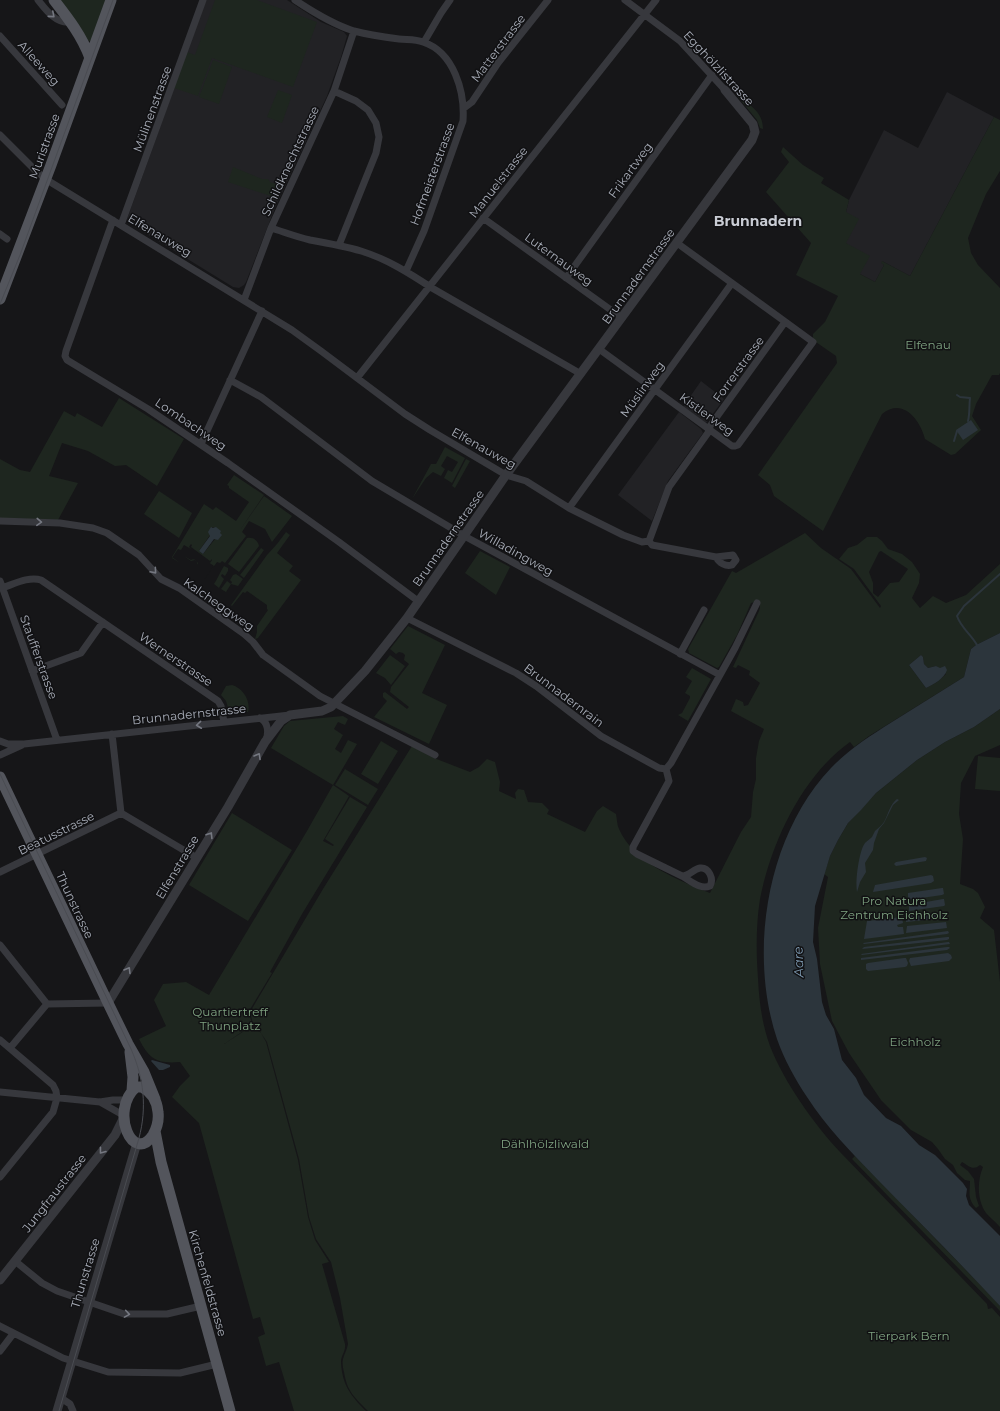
<svg xmlns="http://www.w3.org/2000/svg" width="1000" height="1411" font-family="Montserrat,sans-serif">
	<style>
		.built { fill: #222225 }
		.green { fill: #1e261f; fill-rule: evenodd }
		.water { fill: #2c353c }
		.lines { fill: none; stroke-linecap: round; stroke-linejoin: round }
		.stream { stroke: #2c353c; stroke-width: 2 }
		.minor { stroke: #37383d; stroke-width: 7 }
		.tertiary { stroke: #37383d; stroke-width: 9 }
		.primary { stroke: #53555c; stroke-width: 11 }
		.tram { stroke: #4a4c52; stroke-width: 1 }
		.oneway { stroke: #757881 }
		.labels { text-anchor: middle; dominant-baseline: central; stroke-width: 3; stroke-linejoin: round; paint-order: stroke }
		.street-label { font-size: 12px; fill: #a8adb8; stroke: #111113 }
		.park-label { font-size: 12px; fill: #7fa381; stroke: #111113 }
		.water-label { font-size: 13px; font-style: italic; fill: #7f9bb3; stroke: #111113 }
		.quarter-label { font-size: 14px; font-weight: bold; fill: #c9ccd4; stroke: #111113 }
	</style>
	<rect width="100%" height="100%" fill="#161618"/>
	<path class="built" d="M206 0H287L321 22 344 32 347 36 341 57 327 96 275 208 246 282 244 285 239 288 233 287 129 223 127 219Z
		M947 92 994 117 910 276 882 261 884 265 875 282 860 274 846 243V212L849 200 884 130 918 148Z
		M701 381 724 399 706 423 683 407Z
		M679 412 701 429 703 433 668 481 652 521 618 495Z"/>
	<path class="green" d="M55 0H110L95 43 86 40Z
		M215 0H257L317 22 293 87 212 58 198 96 174 88 187 52 195 55Z
		M213 60 232 67 219 104 199 97Z
		M278 90 292 95 282 123 267 117Z
		M737 95C749 105 763 111 763 129L760 128 757 120 737 96Z
		M994 117 1000 120V171L986 194 968 238 971 253 978 265 1000 288V373L999 375H992L976 404 972 416 981 430 955 454 951 455 925 439C920 420 903 397 882 414L823 531 774 496 770 485 758 475 837 363 836 356 813 340V334L825 322 838 296 796 275 811 243 766 192 789 162 781 152 783 147 803 165 824 178 821 183 849 200 846 212 859 219 846 243 870 256 860 274 875 282 884 265 881 263 882 261 910 276Z
		M233 167 262 179H268L270 182 279 185 274 197 228 182Z
		M119 398 184 439 157 486 126 465 115 466 88 451 62 443 49 476 78 483 58 520 0 518V459L20 470 30 472 64 411 75 417 77 413 102 427Z
		M445 447 465 458 452 483 444 478 448 470 452 472 458 462 447 456 441 466 445 469 441 476 433 472 426 478 412 499 431 464H436Z
		M466 459 470 461 455 488 452 486Z
		M234 475 264 495 240 530 264 496 292 516 272 542 265 529 249 521 242 532 246 536 225 563 222 561 220 563 217 562 204 580 201 578 204 580 214 566 207 561 210 563 212 560V559L210 561 191 547 192 545 191 544 189 547 191 549 184 545 181 550 178 549 172 558 180 563 184 556 191 560C194 558 198 561 197 565L203 570 197 565 198 563 195 560 191 561 184 556 180 563 172 557 204 504 213 510 216 507 236 521 249 502 229 488V486L227 485ZM212 527 215 528 220 533 203 554 199 551 210 535Z
		M159 491 192 513 179 538 144 514Z
		M286 532 290 535 277 553 293 566 289 571 301 580 258 638 255 639 257 632V626L268 610 267 609V605L247 591 245 593 243 592 232 606 231 605 267 555 277 544Z
		M805 533 821 548 851 569 880 608 881 606 854 569 839 559 848 548 857 545 867 537H877L882 541 888 549 902 554 912 562 920 574 919 583 912 598 920 608 933 596 946 603 966 595 1000 564V633L976 645 971 649 964 677 869 736 854 747 850 742C802 776 771 843 760 899 756 924 756 952 758 978 759 1001 762 1024 770 1046 784 1082 814 1124 840 1152L987 1304 988 1309 992 1308 1000 1317V1411H368C354 1397 347 1391 344 1372 343 1368 342 1363 343 1359 344 1354 347 1350 348 1344L340 1298 331 1262 316 1239 309 1217 299 1159 267 1042 261 1033 253 1024 250 1012 323 889 412 746 434 758 470 772 479 767 487 759 495 762 500 782 499 791 516 799 515 793 518 789 524 790 528 802 542 803 549 810 547 814 585 832 597 811 603 806 616 814C617 819 617 825 619 829 634 863 678 880 710 893L741 832 751 817 753 792 756 779V758L759 741 764 729 731 711 736 699 743 702 744 706 748 705 760 683 749 675 750 671 738 665 736 668 733 667 759 611 760 608V605L755 602 751 603 737 635 719 667 717 668 689 653 688 649 732 571 736 573ZM881 551 908 569 899 582 890 583 878 597 873 593V583L869 572 879 552ZM921 655 923 657 924 664 928 668 936 666 946 674 937 682 926 688 909 665Z
		M247 538C253 537 258 540 259 546L239 572 228 564Z
		M261 548 264 550 244 578 240 575Z
		M480 551 510 567 496 595 465 573Z
		M224 566 228 568V571L225 576 222 574 221 576 224 579 219 588 214 584C218 578 220 572 224 566Z
		M236 574 243 579 238 586 231 584 226 592 221 589 227 581 231 584 232 582 230 580 233 575Z
		M408 626 445 645 422 693 447 705 429 744 374 717 387 701 383 697V693L385 692 407 709 409 707 390 692 391 687 409 664 404 660 405 655 403 653 399 652 396 654 390 649Z
		M390 655 405 666 391 685 385 678 376 673Z
		M692 668 711 679 688 721 678 715 682 713 690 698V696L685 693 692 681 686 677Z
		M232 685C243 688 251 701 248 712L234 714 229 711 226 701 221 695 226 686Z
		M1000 709V745L975 756 961 783 959 814 963 839 960 884 973 889 978 893 985 907 980 918 994 930 1000 982V1227C996 1222 990 1218 986 1213 977 1200 977 1181 983 1167L980 1165C973 1171 969 1166 962 1162L960 1165 968 1171 974 1179 976 1197 979 1206 976 1208C967 1199 970 1191 970 1181L965 1180 957 1173 953 1165 945 1159 938 1149 932 1142 911 1130 881 1100 849 1053 832 1021 820 964 818 928 828 877 824 874 830 856 838 840 848 823 876 793 917 760 945 742 974 727Z
		M343 716 348 719 345 725 338 722 334 729 343 735 335 749 341 753 348 740 357 744 333 785 271 748 284 726 290 721Z
		M381 741 398 751 378 784 361 774Z
		M978 756 1000 758V791L975 789Z
		M345 769 378 789 368 805 335 785Z
		M333 785 349 796 323 841 333 846 334 845 325 839 350 797 367 807 302 914 270 972 272 973 249 1011 252 1025 224 1044 252 1026 261 1033 266 1042 298 1160 308 1217 315 1240 329 1262 322 1264 345 1344C346 1352 341 1355 341 1362 342 1385 351 1396 366 1411H294L279 1362 266 1366 258 1337 265 1334 260 1317 253 1319 199 1123 172 1097 180 1086 190 1076 180 1062C157 1064 149 1059 139 1039L166 1026 154 1000 163 984 186 982 209 995 307 831Z
		M232 813 292 850 248 921 189 885Z
		M855 1156 996 1301 1000 1306V1311L852 1159Z"/>
	<path class="water" d="M971 420 978 430 963 440 956 430Z
		M211 527 213 528 216 527 221 531 220 533 222 535 218 540 214 539 203 554 199 551 210 536 208 532Z
		M1000 633V709L974 727 945 742 917 760 876 793 861 810 848 823 838 840 830 856 815 906 813 942 817 959 822 1002 826 1015 834 1029 842 1060 856 1078 864 1095 886 1118 901 1126 919 1145 935 1155 963 1183 967 1189 966 1196 969 1205 1000 1236V1306C960 1263 918 1221 877 1179 852 1153 826 1127 807 1097 795 1079 784 1059 777 1039 748 952 767 835 831 768 849 749 870 736 892 722 916 707 940 692 964 677L971 649 976 645Z
		M921 655 923 657 924 664 928 668 936 666 940 668 945 666 947 670C944 679 934 684 926 688L909 665Z
		M897 799 899 800 893 805 884 823 879 829 874 843 873 850 865 863 866 872 860 882 857 892C855 881 859 851 865 843 867 841 870 839 872 837 873 835 874 833 875 831 878 828 881 826 884 822 888 815 890 804 897 799Z
		M925 857 927 858 926 861 896 866 894 864 896 862Z
		M931 875 933 876 934 881 931 883 873 892 875 885Z
		M942 888H943L944 894 942 895 908 900V893Z
		M943 899H944L945 905 944 906 909 911V905Z
		M944 912 946 916 945 918 906 922V916Z
		M902 917 903 923 897 925 898 927H903L904 934 864 939 867 921Z
		M946 922 947 928 906 933 907 926Z
		M948 931 949 933 947 934 864 944 863 943Z
		M947 937H949V939L947 940 862 949 864 947Z
		M948 942H949L950 944 862 955 861 954Z
		M947 947H949L950 948 947 950 861 960V958Z
		M948 953 951 955 952 958 949 961 911 966 909 961 910 958Z
		M904 958H906L908 963 907 966 905 967 868 971 866 969V964L868 963Z
		M152 1060 170 1065V1067L163 1070H159L151 1061Z"/>
	<g class="lines">
		<path class="stream" d="M957 395 960 397 970 398C969 406 970 413 968 421
			M954 441 957 431
			M977 645C971 634 961 628 957 616L964 606 1000 574"/>
		<path class="minor" d="M38 0C46 10 56 24 70 22
			M295 0C313 12 332 24 354 31 369 35 384 37 399 39 407 40 415 39 423 42 454 52 465 92 463 121L424 231 406 271
			M625 0 680 41 725 90
			M0 36 62 105
			M424 42 441 13 450 0
			M334 91 356 101 368 110 376 123 379 137 376 153 339 245
			M464 108 472 102 498 63 548 0
			M0 135 37 172 47 180 292 330 321 351 405 414 430 430 506 475 526 481 569 508 623 535 642 542 649 541
			M483 218 622 318
			M113 220 66 351 65 356 67 360 148 409 228 463 339 542 418 601
			M121 225 203 0
			M271 228C284 232 297 237 310 240 327 243 344 246 361 251 387 259 409 273 432 288L581 374
			M0 234 7 239
			M566 278 712 75
			M244 300 271 228 334 91 354 31
			M599 349 732 446H735L738 445 813 342 677 243
			M357 378 656 0
			M230 380 261 397 372 481 468 538 720 675
			M708 429 785 322
			M201 444 262 311
			M569 508 732 283
			M0 521 60 523 93 528 107 533 139 555 161 579 179 588 244 634 253 642 263 655 320 696 435 755
			M649 541 669 487 710 430
			M649 541 652 545 716 557C719 563 726 567 732 565L736 560 733 555 716 557
			M0 581 57 740
			M2 588C14 584 29 576 41 580L218 701 221 706 224 722
			M407 618 516 673 536 686 601 736 659 768 666 769
			M680 654 704 610
			M32 671 81 653 103 622
			M260 718C268 722 269 732 266 740
			M112 734 121 813 197 858
			M0 741 8 744H24L290 715
			M0 755 22 745
			M666 769 669 781 633 847V851L637 854 682 876C690 876 693 869 700 868 709 867 714 879 710 886 700 890 691 881 682 876
			M666 769 671 763 735 648 757 603
			M0 872 121 813
			M0 945 47 1004
			M0 1040 53 1085 56 1091 57 1098 53 1112 0 1177
			M10 1048 47 1004 108 1003
			M0 1092 100 1102 113 1100H127
			M100 1102 123 1115
			M15 1261 42 1283 57 1291 124 1314H167L201 1306
			M0 1326 63 1358 108 1372 180 1373 217 1364
			M0 1351 13 1334
			M61 1398 70 1404 73 1411"/>
		<path class="tertiary" d="M108 1003 228 807 265 742 281 721 290 715 322 711 331 707 365 671 407 618 506 475 752 140 755 132 753 124 725 90
			M0 1280 115 1135 123 1119
			M57 1411 137 1143"/>
		<path class="primary" d="M54 0C68 18 82 36 90 58
			M0 299 51 165 111 0
			M0 777 108 1003 128 1044 144 1072 155 1099
			M130 1052 133 1077 132 1091
			M136 1087H142C152 1092 157 1101 158 1112 159 1120 157 1128 153 1135 133 1165 109 1111 136 1087Z
			M155 1131 161 1162 230 1411"/>
		<path class="tram" d="M0 304 20 255 113 0
			M0 774 131 1049C144 1078 147 1108 139 1138L59 1411"/>
	</g>
	<defs><path id="oneway-chevron" d="M-2-3.5L2.5 0L-2 3.5" fill="none" stroke-width="1.6" stroke-linecap="round" stroke-linejoin="round"/></defs>
	<g class="oneway">
		<use href="#oneway-chevron" transform="translate(52 15) rotate(41)"/>
		<use href="#oneway-chevron" transform="translate(39 522) rotate(3)"/>
		<use href="#oneway-chevron" transform="translate(154 571) rotate(49)"/>
		<use href="#oneway-chevron" transform="translate(199 725) rotate(174)"/>
		<use href="#oneway-chevron" transform="translate(258 756) rotate(-60)"/>
		<use href="#oneway-chevron" transform="translate(210 835) rotate(-58)"/>
		<use href="#oneway-chevron" transform="translate(128 970) rotate(-59)"/>
		<use href="#oneway-chevron" transform="translate(102 1151) rotate(128)"/>
		<use href="#oneway-chevron" transform="translate(127 1314) rotate(9)"/>
	</g>
	<g class="labels">
		<g class="street-label">
			<text transform="translate(498 48) rotate(-53)">Matterstrasse</text>
			<text transform="translate(39 63) rotate(48)">Alleeweg</text>
			<text transform="translate(719 68) rotate(47)">Egghölzlistrasse</text>
			<text transform="translate(152 109) rotate(-70)">Mülinenstrasse</text>
			<text transform="translate(44 146) rotate(-70)">Muristrasse</text>
			<text transform="translate(290 161) rotate(-65)">Schildknechtstrasse</text>
			<text transform="translate(630 170) rotate(-54)">Frikartweg</text>
			<text transform="translate(432 174) rotate(-70)">Hofmeisterstrasse</text>
			<text transform="translate(498 182) rotate(-52)">Manuelstrasse</text>
			<text transform="translate(160 235) rotate(31)">Elfenauweg</text>
			<text transform="translate(559 259) rotate(36)">Luternauweg</text>
			<text transform="translate(638 276) rotate(-54)">Brunnadernstrasse</text>
			<text transform="translate(738 369) rotate(-54)">Forrerstrasse</text>
			<text transform="translate(642 389) rotate(-54)">Müslinweg</text>
			<text transform="translate(707 414) rotate(36)">Kistlerweg</text>
			<text transform="translate(191 424) rotate(34)">Lombachweg</text>
			<text transform="translate(484 448) rotate(29)">Elfenauweg</text>
			<text transform="translate(448 538) rotate(-55)">Brunnadernstrasse</text>
			<text transform="translate(516 552) rotate(29)">Willadingweg</text>
			<text transform="translate(219 604) rotate(35)">Kalcheggweg</text>
			<text transform="translate(39 657) rotate(70)">Staufferstrasse</text>
			<text transform="translate(176 659) rotate(34)">Wernerstrasse</text>
			<text transform="translate(564 695) rotate(37)">Brunnadernrain</text>
			<text transform="translate(189 714) rotate(-6)">Brunnadernstrasse</text>
			<text transform="translate(56 833) rotate(-26)">Beatusstrasse</text>
			<text transform="translate(177 867) rotate(-59)">Elfenstrasse</text>
			<text transform="translate(75 905) rotate(65)">Thunstrasse</text>
			<text transform="translate(54 1193) rotate(-52)">Jungfraustrasse</text>
			<text transform="translate(85 1273) rotate(-73)">Thunstrasse</text>
			<text transform="translate(208 1283) rotate(74)">Kirchenfeldstrasse</text>
		</g>
		<g class="park-label">
			<text x="928" y="344">Elfenau</text>
			<text x="894" y="900">Pro Natura<tspan x="894" dy="14">Zentrum Eichholz</tspan></text>
			<text x="230" y="1011">Quartiertreff<tspan x="230" dy="14">Thunplatz</tspan></text>
			<text x="915" y="1041">Eichholz</text>
			<text x="545" y="1143">Dählhölzliwald</text>
			<text x="909" y="1335">Tierpark Bern</text>
		</g>
		<g class="water-label">
			<text transform="translate(798 962) rotate(-92)">Aare</text>
		</g>
		<g class="quarter-label">
			<text x="758" y="221">Brunnadern</text>
		</g>
	</g>
</svg>
